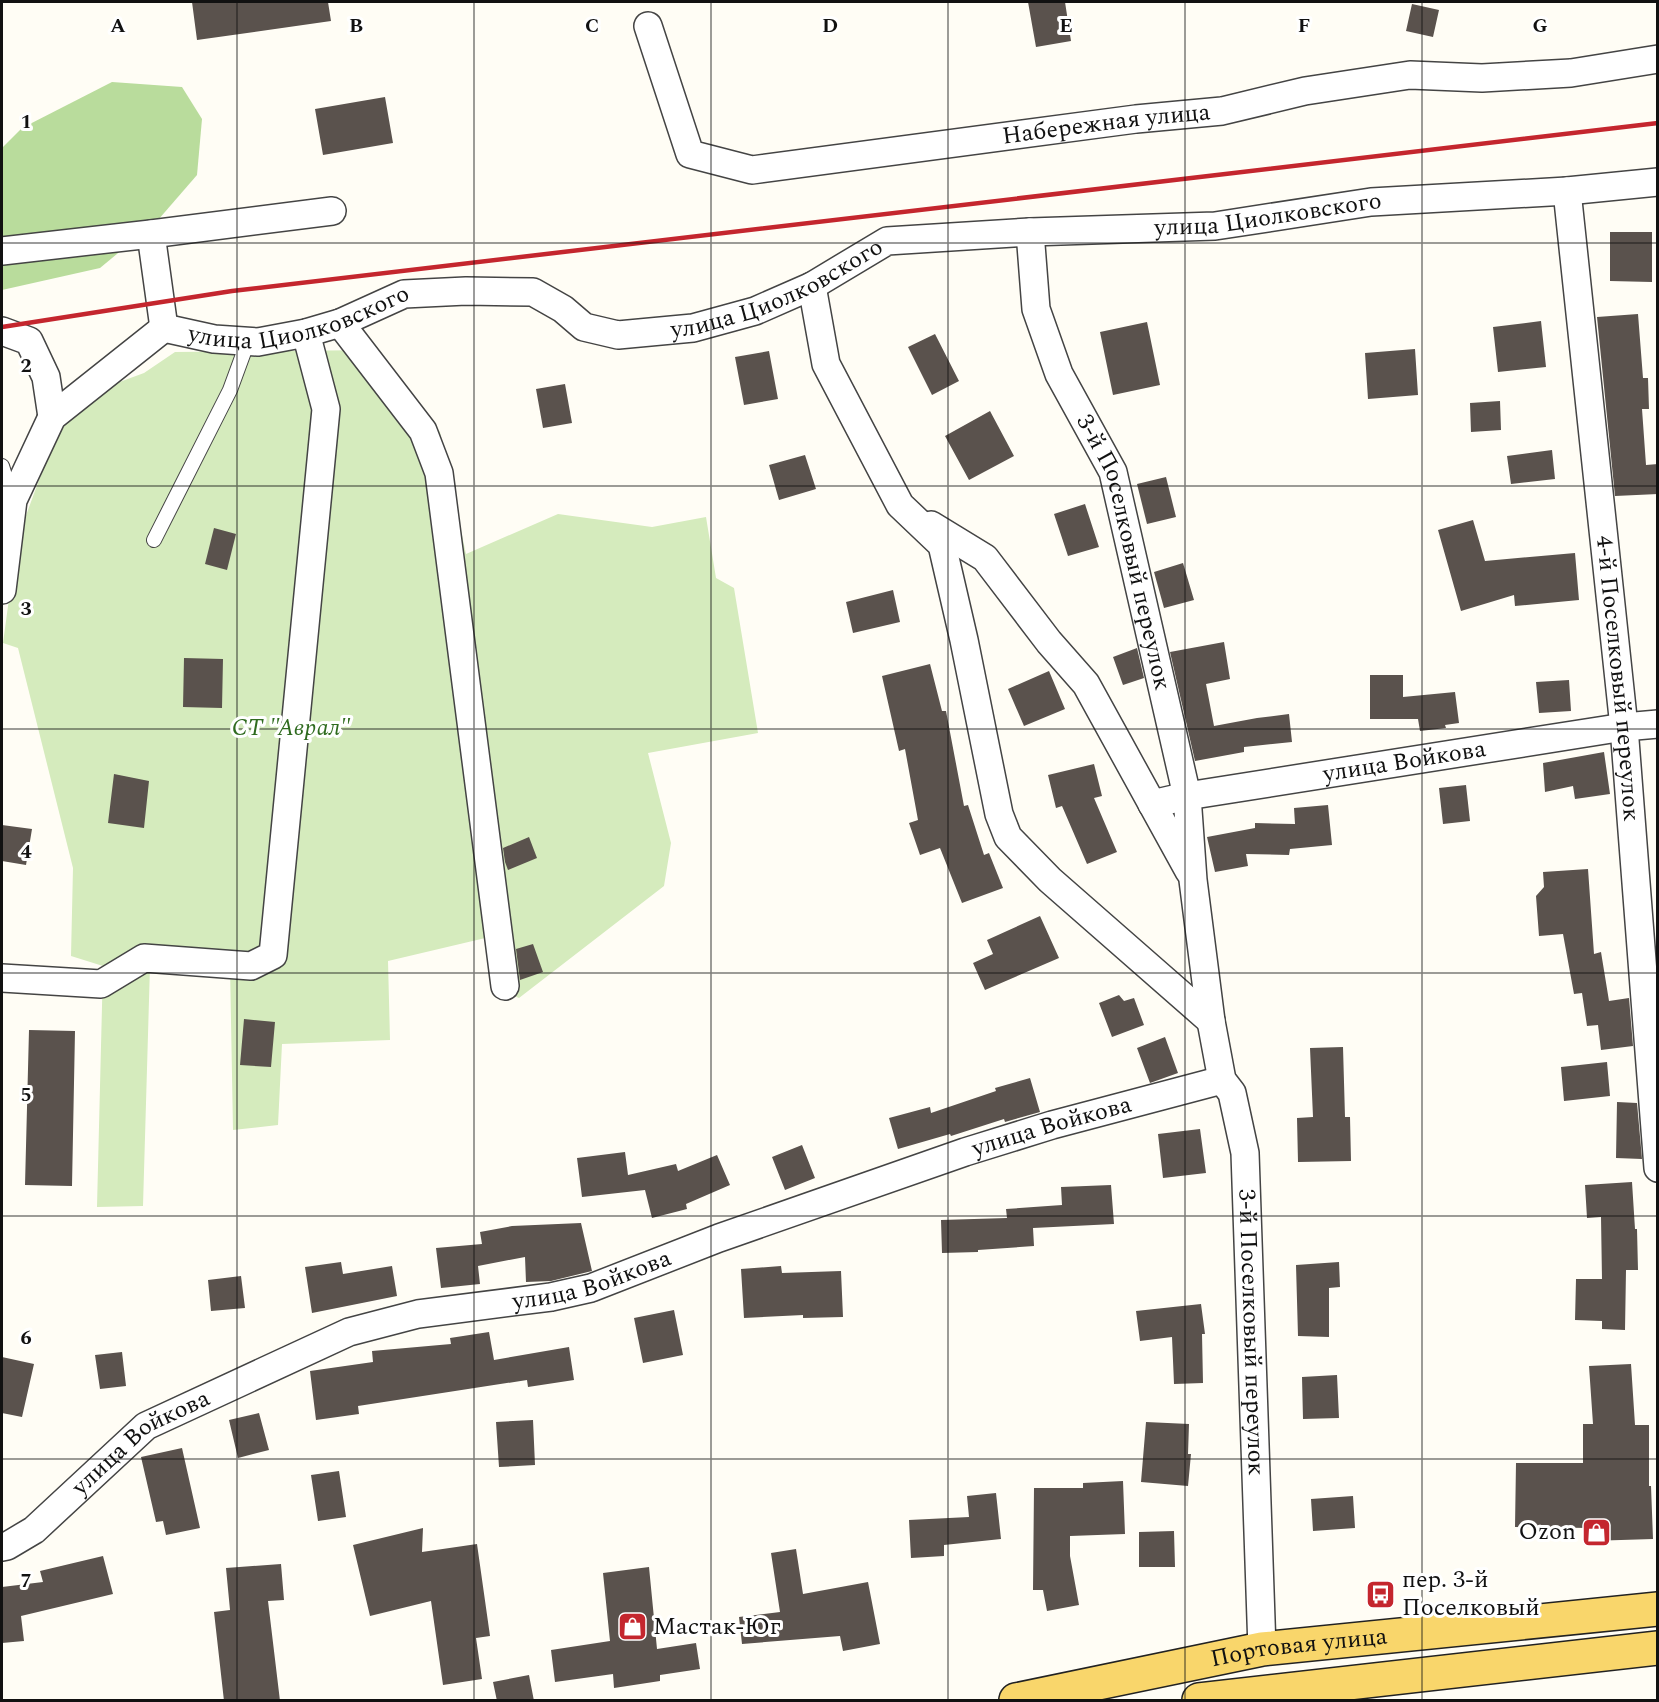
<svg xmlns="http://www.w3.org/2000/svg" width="1659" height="1702" font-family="Spectral,serif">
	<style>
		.green { fill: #d5ebbd }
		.forest { fill: #b9dc9c }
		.building { fill: #5a524d }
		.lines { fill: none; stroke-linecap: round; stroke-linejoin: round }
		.lane-casing { stroke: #444; stroke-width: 16 }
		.street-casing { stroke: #444; stroke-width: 30 }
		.primary-casing { stroke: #222; stroke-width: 36 }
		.lane { stroke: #fff; stroke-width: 14 }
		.street { stroke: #fff; stroke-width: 27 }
		.primary { stroke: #f9d66b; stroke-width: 33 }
		.rail { stroke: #c4262e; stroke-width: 4.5 }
		.grid { fill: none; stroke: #111; stroke-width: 1.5; stroke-opacity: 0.55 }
		.labels { text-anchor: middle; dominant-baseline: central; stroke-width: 6; stroke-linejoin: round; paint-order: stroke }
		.street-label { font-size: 24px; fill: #111; stroke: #fff }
		.park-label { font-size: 24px; font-style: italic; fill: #2f6b1f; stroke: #fff }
		.poi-label { font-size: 24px; fill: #111; stroke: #fff; text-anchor: start }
		.grid-label { font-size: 20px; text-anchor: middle; font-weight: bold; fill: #111; stroke: #fff; stroke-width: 6; stroke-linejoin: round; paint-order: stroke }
	</style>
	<rect width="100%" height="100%" fill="#fffdf5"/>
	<path class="green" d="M376 350 440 432 466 554 558 514 652 527 706 517 716 578 734 588 758 733 648 753 671 843 664 886 519 998 510 994 498 935 388 961 390 1040 282 1044 278 1125 233 1130 230 965 150 966 143 1206 97 1207 103 966 71 956 73 868 18 648 3 643 17 540 68 401 144 373 175 352Z"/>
	<path class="forest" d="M112 82 182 87 202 119 197 175 158 220 100 268 2 290V148L22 128Z"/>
	<path class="building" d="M192 2H328L331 21 197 40Z
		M1028 2H1065L1071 41 1036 47Z
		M1412 4 1439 10 1433 37 1406 31Z
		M385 97 393 143 323 155 315 109Z
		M1610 232H1652V282L1610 281Z
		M1638 314 1643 378H1648L1649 409H1642L1646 465 1658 464V494L1615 496 1597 317Z
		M1541 321 1546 367 1498 372 1493 327Z
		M1147 322 1160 385 1113 395 1100 332Z
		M935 334 959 381 932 395 908 347Z
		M1415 349 1418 395 1368 399 1365 353Z
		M769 351 778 399 744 405 735 357Z
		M565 384 572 423 543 428 536 389Z
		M1500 401 1501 430 1471 432 1470 403Z
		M990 411 1014 456 969 480 945 436Z
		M1552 450 1555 479 1511 484 1507 456Z
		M805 455 816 489 779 500 769 465Z
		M1166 477 1176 517 1147 524 1137 484Z
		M1085 504 1099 547 1068 556 1054 514Z
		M1473 520 1485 561 1575 553 1579 600 1515 606 1514 595 1461 611 1438 530Z
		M214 528 236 534 227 570 205 564Z
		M1183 563 1194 600 1164 608 1154 572Z
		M893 590 900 622 853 633 846 602Z
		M1224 642 1230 679 1206 684 1214 726 1257 718 1289 714 1292 742 1244 747V752L1195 761 1170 652Z
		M1137 648 1144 678 1123 685 1113 657Z
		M184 658 223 659 222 708 183 707Z
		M930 664 942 711H946L964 806 968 805 984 855 989 853 1003 888 962 903 940 848 920 855 909 823 918 820 905 749 899 751 882 676Z
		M1049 671 1065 709 1024 726 1008 689Z
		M1370 675H1403V697L1455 692 1459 723 1445 725 1446 728 1420 731 1418 719H1370Z
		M1569 680 1571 711 1539 713 1536 682Z
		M1604 752 1610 794 1575 799 1573 786 1545 792 1543 763Z
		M1094 764 1102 796 1094 798 1117 852 1087 864 1062 806 1056 808 1048 775Z
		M114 774 149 781 144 828 108 823Z
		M1466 785 1470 821 1443 824 1439 788Z
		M1328 805 1332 845 1290 849 1289 855 1246 854 1248 866 1215 872 1207 837 1255 828V823L1295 824 1294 808Z
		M2 825 32 829 26 865 2 861Z
		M529 837 537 858 508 870 505 862 503 848Z
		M1588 869 1594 954 1601 952 1609 1001 1629 998 1633 1046 1601 1050 1598 1025 1587 1026 1582 993 1574 994 1563 934 1539 936 1536 896 1544 887 1543 872Z
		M1040 916 1059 958 985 990 973 963 993 954 987 940Z
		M533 944 543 972 520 980 516 949Z
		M1119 995 1124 1001 1134 998 1144 1025 1112 1037 1099 1003Z
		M244 1019 275 1022 271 1067 240 1065Z
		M29 1030 75 1031 72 1186 25 1185Z
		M1165 1037 1178 1073 1150 1083 1137 1048Z
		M1343 1047 1345 1117H1350L1351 1161 1298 1162 1297 1118 1313 1117 1310 1048Z
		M1607 1062 1610 1096 1564 1101 1561 1067Z
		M1030 1078 1040 1112 1005 1122 1004 1119 951 1136 950 1134 898 1149 889 1118 930 1107 931 1113 996 1091 995 1088Z
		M1617 1102 1637 1103 1642 1159 1616 1158Z
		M1200 1129 1206 1173 1163 1178 1158 1134Z
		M802 1145 815 1178 785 1190 772 1157Z
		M625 1152 628 1175 676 1164 678 1171 717 1155 730 1185 686 1204 687 1209 652 1218 645 1190 582 1197 577 1158Z
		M1632 1182 1635 1229H1637L1638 1270H1626L1625 1330 1602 1329V1321L1575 1320 1576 1279H1602L1601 1217 1587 1218 1585 1185Z
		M1111 1185 1114 1224 1033 1228 1034 1246 978 1250V1252L942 1253 941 1220 1007 1218 1006 1209 1062 1205 1061 1187Z
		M581 1223 592 1271 551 1281 526 1282 525 1257 478 1266 480 1284 441 1288 436 1248 482 1244 480 1232 512 1226Z
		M341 1262 343 1274 392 1266 397 1296 312 1313 305 1267Z
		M1339 1262 1340 1287 1329 1288V1337L1298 1336 1296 1265Z
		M781 1266 782 1273 841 1271 843 1317 803 1318V1315L744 1318 741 1269Z
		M241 1276 245 1308 211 1311 208 1280Z
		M1201 1304 1205 1334H1202L1203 1383 1174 1384 1172 1337 1140 1341 1136 1311Z
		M674 1310 683 1355 643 1363 634 1318Z
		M489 1332 494 1360 569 1347 574 1380 528 1387 527 1380 358 1406 359 1414 316 1420 310 1371 373 1362 372 1351 451 1344 450 1338Z
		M122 1352 126 1386 100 1389 95 1355Z
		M2 1357 34 1364 22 1417 2 1413Z
		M1631 1364 1635 1425H1649V1486H1651L1653 1539 1589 1541 1588 1528 1515 1527 1516 1463H1583V1424H1593L1589 1366Z
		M1337 1375 1339 1418 1303 1419 1302 1377Z
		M259 1413 269 1450 238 1458 229 1420Z
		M533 1420 535 1465 499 1467 496 1422Z
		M1146 1422 1189 1424 1188 1454H1191L1188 1486 1141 1482Z
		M182 1448 200 1528 166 1535 163 1521 156 1522 141 1457Z
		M339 1471 346 1517 318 1521 311 1475Z
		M1123 1481 1125 1534 1070 1536V1556L1079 1605 1047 1611 1043 1590H1033L1034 1488H1083V1483Z
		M996 1493 1001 1539 944 1545V1556L911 1558 909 1520 969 1517 967 1496Z
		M1353 1496 1355 1528 1313 1531 1311 1499Z
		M423 1528 422 1552 477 1544 490 1636 476 1638 482 1679 443 1685 431 1601 370 1616 353 1545Z
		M1174 1531 1175 1567H1139V1532Z
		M796 1549 803 1594 868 1582 880 1644 843 1651 840 1636 742 1644 739 1617 780 1612 771 1553Z
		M103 1556 113 1594 21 1616 24 1641 2 1643V1587L43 1582 40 1571Z
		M281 1564 284 1600 268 1601 280 1701H224L214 1612 230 1610 226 1568Z
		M649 1567 657 1649 696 1643 700 1669 660 1675V1681L614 1688 613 1674 555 1682 551 1650 610 1641 603 1573Z
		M529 1675 534 1701H497L493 1682Z"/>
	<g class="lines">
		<defs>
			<path id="lane" d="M2 466 12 498
				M154 540 230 390 248 341"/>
			<g id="street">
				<path id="s1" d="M648 26 690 154 752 170 1136 119 1222 111 1305 91 1410 75 1482 78 1571 73 1658 59"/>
				<path id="s2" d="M1567 191 1624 727 1658 1168"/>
				<path id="s3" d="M1030 232 1036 309 1059 374 1113 472 1187 796 1193 880 1211 1021 1222 1080 1232 1093 1245 1153 1262 1649"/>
				<path d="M151 234 164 328"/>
				<path d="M2 251 151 234 332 211"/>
				<path d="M812 286 826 364 900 505 942 545 964 640 999 814 1008 837 1050 880 1211 1021"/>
				<path d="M340 323 423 431 439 473 505 986"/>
				<path d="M2 331 29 341 46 377 52 417"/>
				<path d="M931 525 985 558 1049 642 1086 684 1189 871"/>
				<path id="s4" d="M2 590 13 500 52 417 164 328 214 339 258 342 306 333 340 323 404 294 466 291 533 292 563 309 584 327 618 335 693 328 755 311 812 286 887 241 1030 232 1215 226 1371 202 1567 191 1658 182"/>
				<path id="s5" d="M1152 804 1187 796 1624 727 1658 724"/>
				<path d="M2 978 101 984 144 958 251 966 273 955 326 409 306 333"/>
				<path id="s6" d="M2 1547 7 1546 34 1530 146 1426 349 1332 418 1314 551 1297 591 1288 719 1238 965 1152 1052 1125 1222 1080"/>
			</g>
			<g id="primary">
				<path id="s7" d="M1016 1700 1262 1649 1658 1609"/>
				<path d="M1199 1700 1658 1648"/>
			</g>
		</defs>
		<use href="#lane" class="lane-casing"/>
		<use href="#street" class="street-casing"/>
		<use href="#primary" class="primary-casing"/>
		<use href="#lane" class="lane"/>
		<use href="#street" class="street"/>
		<use href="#primary" class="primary"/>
		<path class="rail" d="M2 327 232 291 1658 123"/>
	</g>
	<path class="grid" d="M237 2V1700M474 2V1700M711 2V1700M948 2V1700M1185 2V1700M1422 2V1700M2 243H1658M2 486H1658M2 729H1658M2 973H1658M2 1216H1658M2 1459H1658"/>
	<defs>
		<symbol id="shop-square" viewBox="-11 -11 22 22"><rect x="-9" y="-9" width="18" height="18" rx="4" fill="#c4262e" stroke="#fff"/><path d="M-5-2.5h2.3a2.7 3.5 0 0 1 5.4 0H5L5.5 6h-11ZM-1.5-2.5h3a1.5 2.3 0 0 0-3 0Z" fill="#fff"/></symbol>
		<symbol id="bus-square" viewBox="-11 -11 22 22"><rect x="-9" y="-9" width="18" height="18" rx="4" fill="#c4262e" stroke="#fff"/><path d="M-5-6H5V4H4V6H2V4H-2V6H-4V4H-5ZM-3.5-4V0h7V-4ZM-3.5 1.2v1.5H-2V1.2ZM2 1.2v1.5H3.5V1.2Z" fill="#fff"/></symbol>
	</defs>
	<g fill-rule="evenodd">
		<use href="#shop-square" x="1580" y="1516" width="33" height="33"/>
		<use href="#bus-square" x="1364" y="1578" width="33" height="33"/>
		<use href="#shop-square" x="616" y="1610" width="33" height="33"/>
	</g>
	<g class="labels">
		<g class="street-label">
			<text stroke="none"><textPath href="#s1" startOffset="556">Набережная улица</textPath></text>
			<text stroke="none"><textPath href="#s4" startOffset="1473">улица Циолковского</textPath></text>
			<text stroke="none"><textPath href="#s4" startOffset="969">улица Циолковского</textPath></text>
			<text stroke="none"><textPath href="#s4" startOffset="465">улица Циолковского</textPath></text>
			<text stroke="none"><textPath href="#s3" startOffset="338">3-й Поселковый переулок</textPath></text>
			<text stroke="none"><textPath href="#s2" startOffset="490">4-й Поселковый переулок</textPath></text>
			<text stroke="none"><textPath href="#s5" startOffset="256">улица Войкова</textPath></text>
			<text stroke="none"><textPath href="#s6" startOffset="1148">улица Войкова</textPath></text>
			<text stroke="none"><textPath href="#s6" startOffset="662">улица Войкова</textPath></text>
			<text stroke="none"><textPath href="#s3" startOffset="1134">3-й Поселковый переулок</textPath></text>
			<text stroke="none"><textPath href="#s6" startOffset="176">улица Войкова</textPath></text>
			<text stroke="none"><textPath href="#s7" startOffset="288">Портовая улица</textPath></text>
		</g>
		<g class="park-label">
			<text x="291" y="728">СТ "Аврал"</text>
		</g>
		<g class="poi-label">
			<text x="1576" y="1532" text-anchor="end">Ozon</text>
			<text x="1402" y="1580">пер. 3-й<tspan x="1402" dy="28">Поселковый</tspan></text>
			<text x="653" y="1627">Мастак-Юг</text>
		</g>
	</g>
	<g class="grid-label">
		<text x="118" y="32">A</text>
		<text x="356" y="32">B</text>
		<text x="592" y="32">C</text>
		<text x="830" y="32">D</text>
		<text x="1066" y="32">E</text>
		<text x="1304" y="32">F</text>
		<text x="1540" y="32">G</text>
		<text x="26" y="128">1</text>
		<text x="26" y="372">2</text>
		<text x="26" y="615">3</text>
		<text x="26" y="858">4</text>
		<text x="26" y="1101">5</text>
		<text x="26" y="1344">6</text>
		<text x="26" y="1587">7</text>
	</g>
	<rect width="1659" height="1702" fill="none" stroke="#111111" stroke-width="6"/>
</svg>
